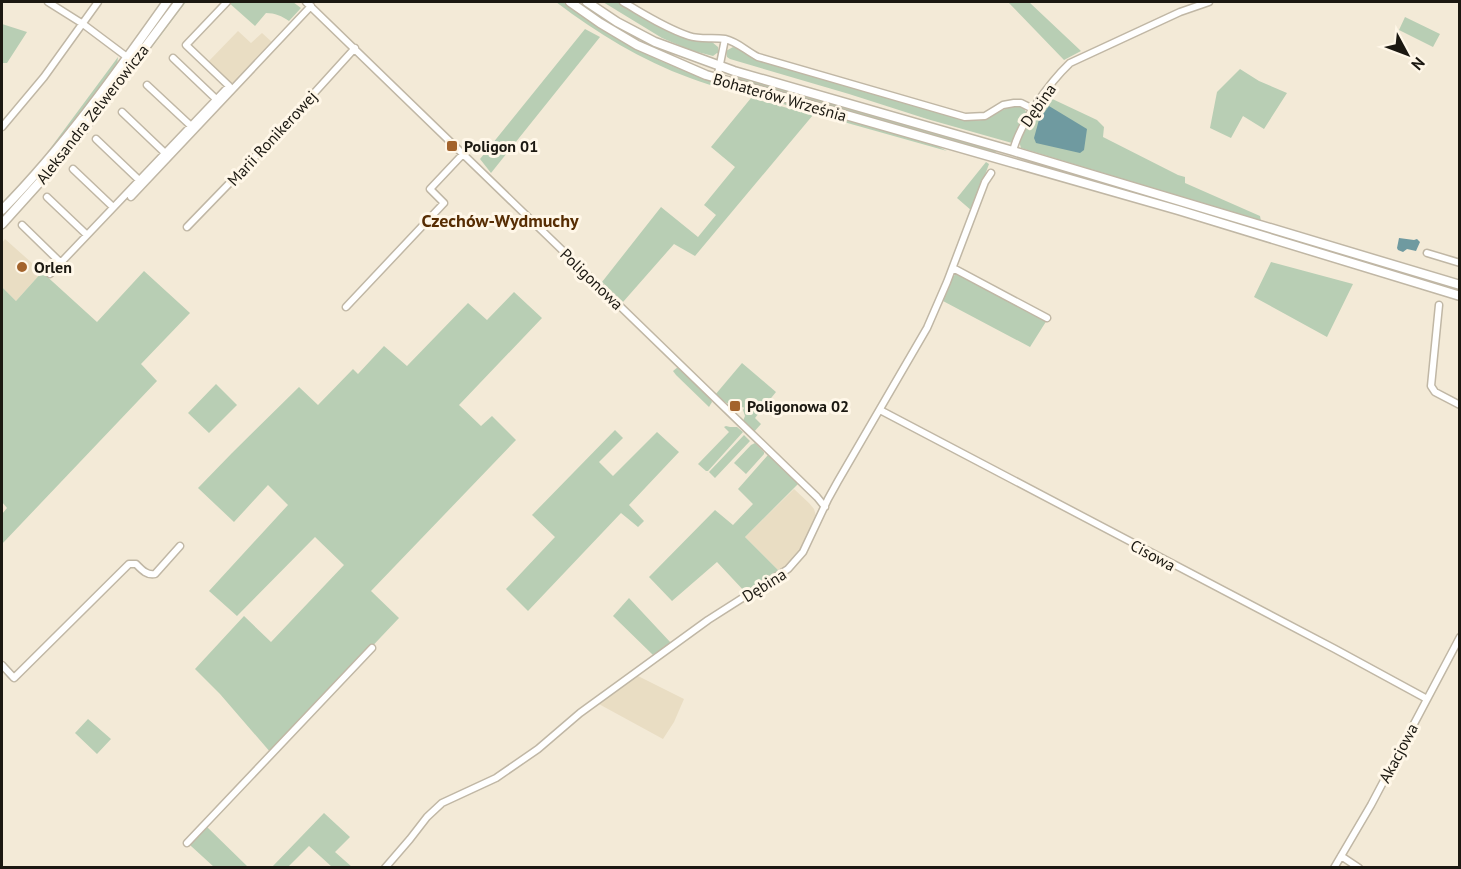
<svg xmlns="http://www.w3.org/2000/svg" width="1461" height="869" font-family="'PT Sans',sans-serif">
	<style>
		.built { fill: #e9ddc3 }
		.green { fill: #b8ceb4 }
		.water { fill: #6f9aa0 }
		.lines { fill: none; stroke-linecap: round; stroke-linejoin: round }
		.street-casing { stroke: #c0b7a5; stroke-width: 9 }
		.secondary-casing { stroke: #c0b7a5; stroke-width: 11 }
		.street { stroke: #fff; stroke-width: 6 }
		.secondary { stroke: #fff; stroke-width: 8 }
		.poi-dot { fill: #a3632c; stroke: #fff7e8; stroke-width: 2 }
		.labels { text-anchor: middle; dominant-baseline: central; stroke-width: 6; stroke-linejoin: round; paint-order: stroke }
		.street-label { font-size: 16px; fill: #1b1811; stroke: #fff7e8 }
		.poi-label { font-size: 16px; font-weight: bold; fill: #1b1811; stroke: #fff7e8; text-anchor: start }
		.neighbourhood-label { font-size: 18px; font-weight: bold; fill: #572d03; stroke: #fff7e8 }
	</style>
	<rect width="100%" height="100%" fill="#f3ead7"/>
	<path class="built" d="M238 31 251 43 262 33 273 43 232 87 207 63Z
		M5 239 42 272 16 301 2 287V243Z
		M794 489 809 503 814 509 816 516 800 551 791 562 780 572 745 537Z
		M634 674 684 699 674 722 663 739 597 703Z"/>
	<path class="green" d="M183 2H186L78 145 55 173 2 231 3 226 166 26Z
		M228 2H293L301 8 289 21C282 16 275 13 266 13L255 26Z
		M556 2H563C616 43 664 66 727 85L726 89C714 87 702 82 690 78 641 60 598 34 556 2Z
		M603 2H618L642 16 688 38 701 41 712 42 718 47 719 54 717 53 713 56 690 50 662 38Z
		M1008 2H1029L1081 51 1064 60Z
		M1405 17 1440 34 1433 47 1399 30Z
		M2 24 27 32 7 63H2Z
		M585 29 600 37 491 173 480 159Z
		M733 47C741 49 747 56 755 59L962 119C970 121 978 121 986 119 996 115 1022 94 1027 115L1020 125 1012 143 927 119 849 94 730 59 727 57 726 51Z
		M118 57 117 65 54 149 2 205V203L38 165Z
		M1240 69 1259 81 1287 93 1264 129 1243 116 1231 138 1210 128 1217 92Z
		M734 76 996 150 995 154 733 80Z
		M1046 96 1097 120 1104 127 1103 137 1178 175 1185 177V183L1260 216 1261 221 1021 148 1019 141 1030 118Z
		M751 98 813 115 695 256 674 244 623 302 602 282 661 207 698 237 716 215 704 205 735 167 711 147Z
		M778 102H786L935 145 947 151 794 108Z
		M986 162 989 164 972 211 957 198Z
		M1271 262 1353 284 1327 337 1254 297Z
		M144 271 190 313 141 364 157 381 2 544V514L7 508 2 502V287L16 301 42 272 97 322Z
		M957 274H959L1047 320 1030 347 943 301 953 276Z
		M514 292 542 318 459 405 481 426 492 416 516 440 371 591 399 618 271 753 220 694 195 669 244 616 271 642 344 565 315 537 237 616 209 591 288 505 268 485 234 522 198 488 232 453 299 387 318 405 353 369 358 374 384 346 407 366 468 303 487 320Z
		M742 363 776 392 755 418 761 424 753 433 743 421 745 416 743 410 744 408 743 407 741 408H739V405L734 403 733 406C726 403 721 400 715 395Z
		M678 367 711 400 712 402 709 407 676 375 673 371Z
		M216 384 237 405 209 433 188 413Z
		M726 426 730 427H737L743 432 708 471H706L698 464 729 432 724 427Z
		M615 430 623 438 599 462 613 476 657 432 679 452 629 505 644 521 638 527 621 513 528 611 506 589 555 537 532 515Z
		M744 435 750 441 715 478 709 472Z
		M755 443 764 452V454L746 474 734 463 751 445Z
		M768 455 798 484 745 537 780 572 746 593 717 562 672 601 649 577 715 510 733 525 753 504 738 489Z
		M629 598 671 643 653 655 613 616Z
		M88 719 111 739 97 754 75 733Z
		M324 813 350 837 335 852 352 867H332L309 846 288 867H272Z
		M206 826 248 867H214L191 846V841Z"/>
	<path class="water" d="M1049 106 1087 129 1084 150 1080 153 1036 143 1034 138 1040 116 1044 113Z
		M1399 238 1414 240 1417 239 1420 242 1416 251 1407 249 1403 252 1398 250 1397 248Z"/>
	<g class="lines">
		<defs>
			<path id="street" d="M48 2 83 24 127 57
				M306 2 817 497 825 507
				M623 2C644 14 665 28 689 36 701 40 713 37 725 39 738 42 746 51 758 57L965 117 985 116 1003 105 1014 103H1021L1033 109
				M173 58 216 99
				M717 79 725 39
				M147 85 191 126
				M122 112 165 153
				M2 127 44 77 98 2
				M96 139 139 180
				M1013 151C1020 123 1049 83 1070 63L1180 12 1209 2
				M73 169 113 207
				M47 197 87 235
				M131 197 311 6
				M22 225 61 263
				M187 227 277 134 355 48
				M1427 253 1460 263
				M953 268 1047 318
				M50 274 229 86 186 45 227 2
				M1439 305 1431 386 1435 392 1460 405
				M346 307 444 203 430 189 463 154
				M880 410 1335 649 1427 699
				M2 665 14 678 129 564H136C141 569 147 576 155 574L180 546
				M187 843 372 648
				M1341 856 1359 868
				M385 868 410 839 427 817 442 803 496 778 538 749 580 713 708 620 788 569 803 552 828 499 838 481 927 328 947 282 985 182 991 173
				M1334 868 1371 805 1460 637"/>
			<path id="secondary" d="M570 2 600 23 637 45 706 75 1178 210 1460 296
				M587 2 617 22 655 42 734 71 1013 151 1460 285
				M2 210C64 147 116 74 167 2
				M2 224 38 184 72 145 179 2"/>
		</defs>
		<use href="#street" class="street-casing"/>
		<use href="#secondary" class="secondary-casing"/>
		<use href="#street" class="street"/>
		<use href="#secondary" class="secondary"/>
	</g>
	<g class="poi-dot">
		<rect x="446" y="140" width="12" height="12" rx="3"/>
		<circle cx="22" cy="267" r="6"/>
		<rect x="729" y="400" width="12" height="12" rx="3"/>
	</g>
	<g class="labels">
		<g class="street-label">
			<text transform="translate(780 97) rotate(16)">Bohaterów Września</text>
			<text transform="translate(1038 105) rotate(-55)">Dębina</text>
			<text transform="translate(92 114) rotate(-52)">Aleksandra Zelwerowicza</text>
			<text transform="translate(272 138) rotate(-47)">Marii Ronikerowej</text>
			<text transform="translate(592 279) rotate(44)">Poligonowa</text>
			<text transform="translate(1153 555) rotate(28)">Cisowa</text>
			<text transform="translate(764 585) rotate(-32)">Dębina</text>
			<text transform="translate(1398 753) rotate(-62)">Akacjowa</text>
		</g>
		<g class="poi-label">
			<text x="464" y="146">Poligon 01</text>
			<text x="34" y="267">Orlen</text>
			<text x="747" y="406">Poligonowa 02</text>
		</g>
		<g class="neighbourhood-label">
			<text x="500" y="220">Czechów-Wydmuchy</text>
		</g>
	</g>
	<rect width="1461" height="869" fill="none" stroke="#1b1811" stroke-width="6"/>
	<g transform="translate(1407 54) rotate(131)" stroke="#fff7e8" stroke-width="4.5" paint-order="stroke">
	<path d="M0-4.5L10 22L0 15L-10 22Z" fill="#1b1811"/>
	<text y="-9" font-size="16" font-weight="bold" text-anchor="middle" fill="#1b1811">N</text>
	</g>
</svg>
